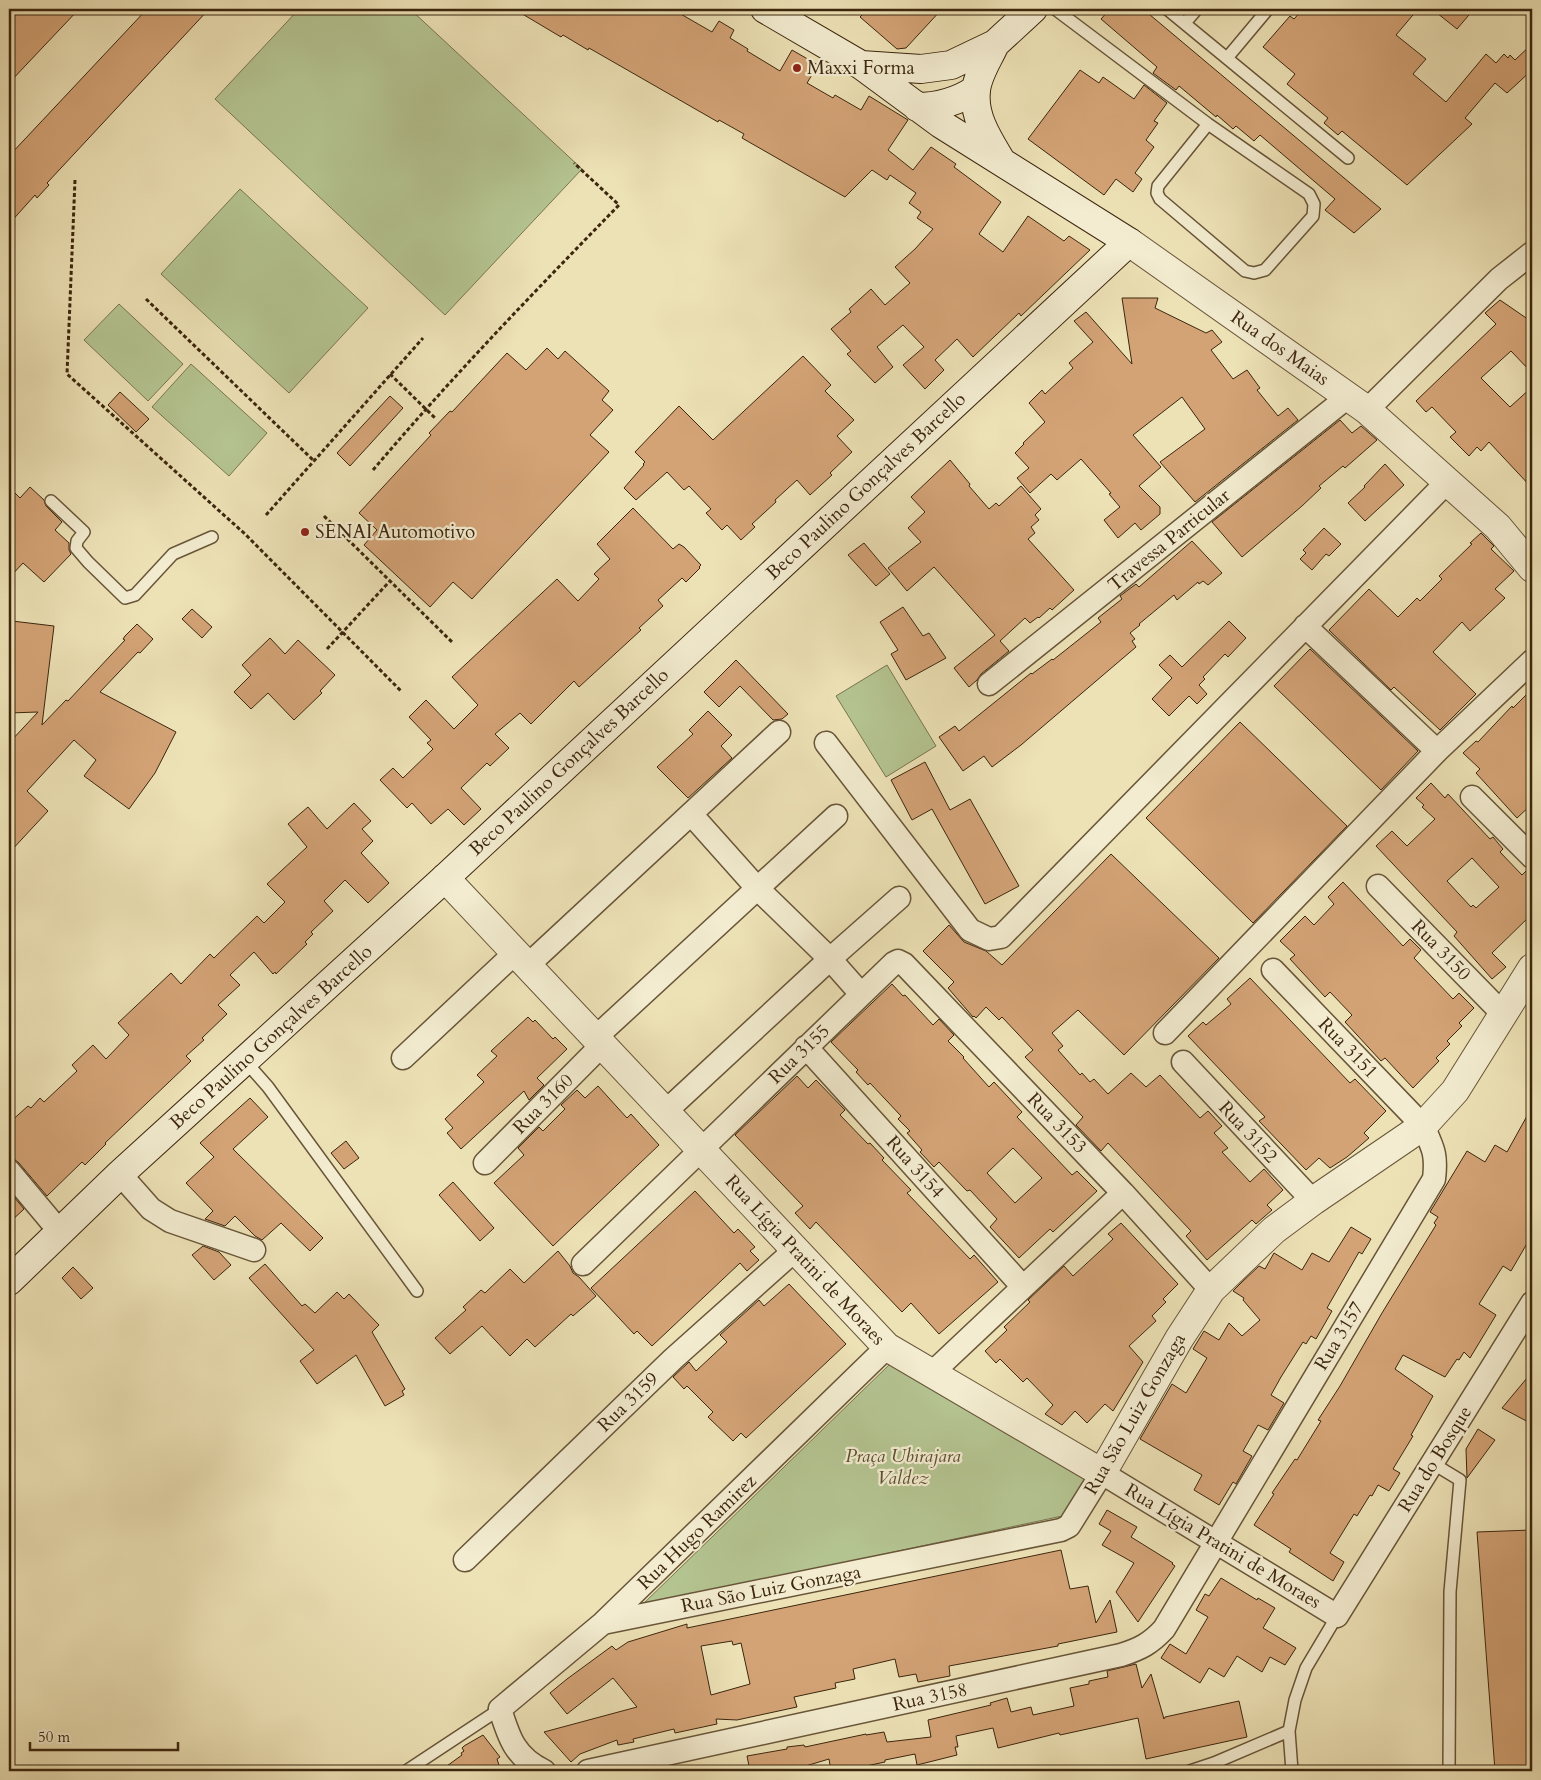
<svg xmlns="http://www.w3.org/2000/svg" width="1541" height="1780" font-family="Cardo,serif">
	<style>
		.green { fill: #b4c491; stroke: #787550 }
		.building { fill: #d3a376; stroke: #3c260e; fill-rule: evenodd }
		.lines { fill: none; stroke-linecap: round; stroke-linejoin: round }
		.service-casing { stroke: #685538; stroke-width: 14 }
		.minor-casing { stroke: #685538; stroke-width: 25 }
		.tertiary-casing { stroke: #685538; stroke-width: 30 }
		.secondary-casing { stroke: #3c260e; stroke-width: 30 }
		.path { stroke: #3c260e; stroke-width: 3; stroke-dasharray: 4 2.5; stroke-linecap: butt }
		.service { stroke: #f3ecd0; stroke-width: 11 }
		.minor { stroke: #f3ecd0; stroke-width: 22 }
		.tertiary { stroke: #f3ecd0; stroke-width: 28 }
		.secondary { stroke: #f3ecd0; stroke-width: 28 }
		.poi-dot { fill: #8f2418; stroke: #f3ecd0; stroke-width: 2 }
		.labels { text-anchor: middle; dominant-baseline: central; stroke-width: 4.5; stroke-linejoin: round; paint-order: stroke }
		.poi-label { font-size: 19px; fill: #3c260e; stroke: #f3ecd0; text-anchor: start }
		.street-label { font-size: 19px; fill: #3c260e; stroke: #f3ecd0 }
		.park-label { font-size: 19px; font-style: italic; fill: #5a4e2f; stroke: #f3ecd0 }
	</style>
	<rect width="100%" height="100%" fill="#ede2b6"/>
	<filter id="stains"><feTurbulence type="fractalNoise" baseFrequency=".004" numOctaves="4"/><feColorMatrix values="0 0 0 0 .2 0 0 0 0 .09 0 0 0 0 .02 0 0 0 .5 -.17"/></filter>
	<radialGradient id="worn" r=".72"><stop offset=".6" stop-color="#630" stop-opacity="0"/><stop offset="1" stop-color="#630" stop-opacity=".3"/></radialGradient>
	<path class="green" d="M299 9H410L582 169 445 315 215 99Z
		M240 189 368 308 289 393 161 274Z
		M119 304 183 364 148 401 84 340Z
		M191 364 267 433 229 476 152 407Z
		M887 665 936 746 886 777 836 696Z
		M890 1364 1089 1478 1067 1515 641 1606Z"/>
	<path class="building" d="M15 9H79L9 83V16Z
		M147 9H209L47 183 49 185 37 198 35 195 9 224V156Z
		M514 9H672L712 32 719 21 734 30 730 38 748 49 747 51 780 71 792 50 818 65 807 83 833 98 835 95 861 110 869 96 908 120 888 150 913 170 931 147 956 164 954 167 1001 202 979 234 1003 252 1028 216 1064 241 1069 236 1090 250 1021 316 1019 313 973 357 957 339 935 360 944 370 925 389 903 365 924 347 903 325 877 347 893 367 875 383 847 354 851 351 831 329 851 312 849 309 871 289 885 305 910 283 895 267 915 249 933 229 917 218 921 212 909 203 916 193 890 175 887 180 872 170 845 197 742 138 744 134 719 120 718 122 589 48 588 50 563 35 561 37Z
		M868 9H942L906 48 897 49 860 17Z
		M1110 9H1143L1381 209 1354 233 1325 210 1335 199 1260 135 1254 141 1236 126 1233 129 1217 115 1216 117 1179 86 1176 90 1153 73 1157 67 1101 19Z
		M1303 9H1418L1396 35 1426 59 1413 74 1446 102 1486 54 1496 63 1504 54 1508 58 1510 55 1515 60 1532 44V70L1507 93 1495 83 1465 118 1472 124 1407 185 1342 131 1338 135 1324 123 1328 118 1287 84 1295 74 1263 47 1290 16 1294 19Z
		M1432 9H1474L1457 29Z
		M1080 70 1099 83 1103 77 1134 99 1144 85 1167 103 1154 121 1158 123 1146 140 1154 147 1135 173 1142 179 1133 192 1116 179 1104 195 1028 139Z
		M1122 298H1158L1155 308 1206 333 1212 330 1222 342 1211 350 1233 379 1247 370 1260 388 1257 390 1278 416 1288 408 1298 420 1195 502 1160 462 1205 429 1182 397 1133 435 1161 467 1139 486 1160 507V514L1141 530 1135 523 1118 538 1104 520 1120 507 1109 494 1111 493 1081 459 1057 480 1051 474 1030 493 1017 478 1029 468 1015 453 1024 444 1023 443 1045 422 1029 403 1042 390 1045 394 1073 368 1069 363 1093 342 1074 321 1086 312 1132 364Z
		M1500 300 1532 322V373L1511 351 1481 378 1510 407 1532 387V488L1489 442 1481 451 1477 447 1469 456 1450 437 1456 432 1432 407 1426 412 1416 401 1496 324 1485 313Z
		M547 348 558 359 565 351 609 391 602 400 613 410 590 435 609 452 472 599 453 582 430 607 364 545 377 530 359 513 431 435 429 433 450 411 452 412 507 353 526 370Z
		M803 356 831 385 825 391 854 420 837 436 852 452 830 473 832 475 810 495 797 480 775 500 776 502 752 524 755 527 741 540 727 525 722 530 706 513 711 509 689 486 684 490 667 472 636 500 624 488 644 465 643 464 645 462 635 452 679 406 713 440Z
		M120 392 149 419 136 432 108 405Z
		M390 396 403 408 350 466 337 453Z
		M1340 420 1352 433 1361 426 1377 440 1345 468 1343 466 1319 486 1321 488 1302 506 1242 557 1212 522Z
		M950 460 970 484 969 486 989 509 996 503 999 506 1021 486 1041 509 1035 515 1039 520 1031 527 1035 533 1028 539 1074 590 1052 610 1050 608 1039 618 1038 617 1030 623 1025 618 1000 641 1009 651 981 674 977 680 969 687 954 668 995 635 934 567 907 591 888 568 921 542 908 528 925 512 911 497Z
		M1385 464 1404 485 1365 521 1348 503 1365 487 1364 486Z
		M9 487 20 498 30 487 44 500 46 506 62 522 55 530 69 543V550L71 554 44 582 23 563 9 578Z
		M633 508 673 549 679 544 684 547 701 565 699 567 700 568 686 582 682 578 658 600 663 606 639 628 641 630 579 687 574 681 531 724 520 713 495 734 509 748 490 766 487 763 461 788 481 809 464 825 448 809 431 824 412 803 407 808 380 780 393 768 403 778 433 749 427 743 431 740 409 717 426 700 454 729 478 705 452 677 557 579 578 601 599 579 594 574 610 559 597 544Z
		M1324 528 1341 544 1329 556 1326 554 1312 570 1300 559 1306 553 1303 550Z
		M1481 533 1494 546 1491 549 1514 571 1495 589 1505 598 1470 631 1462 622 1433 652 1476 694 1440 730 1394 687 1391 690 1329 630 1369 589 1398 617 1417 598 1420 601 1442 579 1439 576 1472 544 1470 543Z
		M1192 541 1222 573 1208 585 1203 581 1199 584 1198 582 1177 600 1174 595 1139 624 1140 625 1130 633 1135 639 1132 641 1136 647 1021 745 992 767 984 756 963 771 939 737 955 726 959 731 1031 673 1032 674 1052 659 1053 660 1101 622 1098 618 1122 599 1120 596 1136 584 1139 587Z
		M864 543 890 574 876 586 848 555Z
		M903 607 923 636 929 633 946 658 906 680 891 654 898 650 880 622Z
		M192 609 212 627 202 638 182 619Z
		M12 621 54 626 42 725 66 700 68 701 125 640 123 639 125 636 137 624 153 639 140 653 138 652 100 692 176 732 155 773 129 809 84 776 96 760 74 740 27 791 48 811 9 853V743L38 712 9 713V652Z
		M1229 621 1246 638 1228 657 1225 654 1203 677 1205 679 1199 685 1207 694 1197 704 1189 696 1169 716 1152 699 1172 678 1159 665 1170 655 1182 667Z
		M270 638 285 654 298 640 335 675 320 691 322 693 294 720 268 693 251 709 234 692 251 675 242 665Z
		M1310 649 1418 751 1381 790 1274 686Z
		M736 660 788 714 782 719 773 720 740 686 719 707 704 692Z
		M1532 689V804L1517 818 1476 773 1480 769 1463 753 1476 741 1478 742 1512 706 1513 708Z
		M708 711 732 735 721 746 732 758 688 798 657 767 693 734 689 730Z
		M1240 722 1347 826 1253 923 1146 818Z
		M925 762 950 810 970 799 1019 886 985 904 932 809 912 820 891 780Z
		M1431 783 1445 798 1448 794 1490 839 1493 837 1503 849 1500 852 1522 875 1528 869 1532 870V914L1492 953 1506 967 1492 979 1454 936 1457 932 1376 846 1392 831 1407 846 1435 819 1422 807 1424 805 1416 798ZM1472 858 1499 887 1476 908 1473 905 1471 907 1447 881Z
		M354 803 371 821 362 829 373 841 361 853 389 883 368 903 345 880 324 901 333 911 311 932 313 934 305 942 307 944 276 974 275 972 273 974 254 952 230 975 240 985 218 1005 227 1014 202 1038 204 1040 186 1056 191 1061 105 1143 106 1144 85 1165 82 1162 47 1196 19 1163 14 1159 9 1158V1123L28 1106 31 1108 40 1098 44 1102 77 1071 72 1065 93 1045 106 1059 129 1035 118 1023 171 973 181 984 210 954 214 958 257 916 264 923 285 902 267 884 307 847 288 824 308 807 327 829Z
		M1111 854 1219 958 1124 1055 1078 1010 1052 1033 1063 1046 1058 1050 1080 1075 1082 1073 1090 1082 1094 1079 1108 1094 1131 1073 1146 1087 1160 1075 1200 1118 1208 1111 1222 1126 1214 1133 1228 1148 1222 1152 1250 1182 1264 1169 1283 1190 1267 1205 1272 1210 1256 1224 1252 1220 1207 1260 1186 1236 1191 1231 1108 1143 1101 1151 1076 1125 1083 1117 1025 1057 1033 1050 1002 1017 999 1020 986 1007 976 1018 974 1016 973 1017 948 988 954 982 923 951 949 925 964 942 986 951 1002 965Z
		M1343 882 1403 946 1410 939 1421 950 1414 958 1453 999 1459 993 1474 1008 1459 1023 1462 1026 1447 1041 1450 1044 1436 1058 1439 1061 1413 1088 1385 1058 1381 1061 1345 1022 1352 1015 1330 992 1325 997 1290 959 1295 955 1280 941 1305 916 1314 925 1334 904 1328 897Z
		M1250 978 1350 1083 1355 1079 1386 1111 1364 1133 1369 1138 1347 1157 1330 1168 1319 1158 1306 1170 1259 1121 1265 1117 1188 1036 1203 1022 1206 1025 1231 1004 1227 999Z
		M892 984 903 996 905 995 933 1025 939 1019 954 1035 948 1041 964 1057 963 1058 989 1087 994 1082 1022 1112 1017 1117 1072 1175 1077 1171 1097 1191 1053 1232 1050 1229 1019 1258 990 1227 997 1219 970 1190 967 1191 939 1162 934 1167 920 1152 922 1150 907 1133 910 1131 898 1119 901 1116 870 1083 868 1085 856 1072 858 1070 831 1042ZM1013 1148 1042 1178 1015 1203 987 1173Z
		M528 1017 533 1022 535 1020 553 1039 555 1037 567 1049 537 1078 544 1085 529 1100 524 1091 461 1149 447 1133 453 1128 445 1119 484 1082 477 1075 497 1056 491 1051Z
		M797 1076 808 1088 816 1080 845 1110 840 1115 868 1144 870 1143 884 1158 882 1160 911 1190 907 1193 970 1259 974 1255 998 1282 939 1334 911 1303 902 1312 816 1222 810 1229 795 1213 803 1206 735 1135Z
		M598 1086 627 1118 631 1114 659 1145 553 1246 494 1183 524 1155 518 1148 539 1127 543 1131 565 1109 561 1105 577 1090 585 1098Z
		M250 1098 268 1117 233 1149 323 1238 310 1251 281 1223 262 1240 255 1236 235 1216 225 1226 205 1219 213 1211 186 1183 214 1157 200 1143Z
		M1532 1107V1235L1511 1271 1503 1266 1479 1304 1496 1315 1470 1358 1464 1352 1459 1360 1457 1359 1445 1377 1403 1355 1395 1369 1433 1396 1411 1435 1413 1436 1393 1469 1400 1473 1389 1491 1378 1485 1372 1496 1370 1495 1357 1516 1354 1514 1330 1553 1344 1562 1333 1581 1289 1552 1291 1549 1254 1525 1274 1494 1272 1493 1295 1459 1297 1460 1321 1421 1318 1420 1340 1386 1382 1313 1436 1225 1434 1223 1438 1217 1430 1212 1467 1151 1485 1162 1495 1145 1507 1152Z
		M346 1141 359 1158 344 1169 331 1153Z
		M453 1182 494 1228 480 1241 439 1195Z
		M9 1191 24 1209 9 1223Z
		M695 1191 734 1233 738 1229 755 1247 750 1251 759 1260 747 1271 740 1263 652 1346 637 1331 634 1334 591 1288Z
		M1121 1223 1178 1284 1163 1299 1166 1302 1152 1316 1156 1321 1129 1346 1143 1362 1113 1411 1105 1404 1087 1423 1075 1411 1062 1425 1045 1414 1053 1405 1027 1378 1023 1382 1000 1359 996 1363 985 1351 1007 1330 1004 1327 1030 1302 1028 1300 1064 1266 1073 1276 1113 1239 1108 1234Z
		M1351 1227 1371 1239 1362 1254 1359 1252 1327 1308 1332 1311 1316 1339 1311 1336 1306 1344 1303 1342 1281 1377 1271 1395 1284 1403 1268 1430 1258 1425 1243 1451 1252 1456 1236 1484 1233 1482 1219 1505 1194 1490 1202 1475 1140 1439 1172 1384 1186 1393 1207 1358 1193 1349 1204 1331 1219 1340 1229 1323 1242 1336 1260 1320 1243 1300 1244 1298 1233 1291 1241 1283 1259 1266 1265 1269 1274 1253 1302 1270 1312 1253 1329 1262Z
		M203 1246 219 1252 231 1265 214 1280 192 1255Z
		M558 1251 570 1266 573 1273 579 1277 596 1296 573 1316 571 1314 535 1347 527 1339 510 1356 482 1326 450 1354 435 1338 466 1310 463 1307 481 1290 485 1293 510 1269 524 1283Z
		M265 1264 302 1306 305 1304 315 1313 337 1292 344 1299 349 1294 379 1325 372 1332 405 1389 402 1391 404 1395 385 1406 356 1355 317 1384 300 1361 314 1350 249 1278Z
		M73 1267 93 1288 81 1299 62 1278Z
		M789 1284 846 1344 746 1438 741 1433 733 1441 708 1417 713 1412 687 1386 684 1389 673 1377 689 1362 696 1371 727 1342 720 1335 759 1300 764 1306Z
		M1532 1372V1424L1502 1408Z
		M1478 1429 1495 1440 1467 1478 1466 1449Z
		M1107 1510 1137 1527 1131 1537 1173 1563 1172 1564 1175 1566 1138 1622 1116 1592 1134 1563 1102 1545 1111 1531 1099 1524Z
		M1532 1530V1771H1495L1477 1532Z
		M1061 1550 1070 1589 1088 1586 1096 1623 1110 1600 1117 1632 1058 1644V1646L949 1666 950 1676 918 1682 916 1674 899 1677 895 1659 853 1669 855 1679 835 1683 836 1688 794 1697 797 1707 737 1720 716 1719 717 1724 675 1733 674 1729 633 1739 634 1742 618 1745 617 1740 580 1754 571 1762 544 1732 637 1707 613 1678 567 1714 550 1693 567 1679 612 1646 616 1650 628 1642 687 1624V1628ZM732 1641 733 1645 741 1643 750 1684 711 1695 701 1646Z
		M1221 1578 1257 1600 1258 1598 1275 1608 1263 1628 1296 1648 1285 1665 1270 1657 1262 1672 1237 1656 1224 1677 1209 1668 1200 1683 1161 1658 1170 1644 1186 1654 1208 1617 1196 1610 1205 1594 1209 1596Z
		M1136 1664 1142 1688 1151 1674 1164 1719 1165 1717 1239 1701 1247 1737 1146 1759 1138 1718 1060 1735 1059 1733 998 1748 993 1728 956 1736 958 1747H955L957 1755 917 1765 915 1754 885 1760V1762L852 1769 853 1771H831L829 1759 799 1768 800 1771H750L747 1756 787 1749V1747L804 1745 805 1747 866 1734V1735L884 1732 887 1742 931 1737 928 1720 991 1705 990 1703 1007 1698 1011 1712 1031 1707 1033 1715 1074 1706 1070 1688 1089 1684V1681L1108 1677 1107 1671Z
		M483 1735 500 1757 497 1759 501 1771H440L462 1755 461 1753 464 1751 462 1748 464 1746Z"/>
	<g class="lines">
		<defs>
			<path id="service" d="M1055 9 1208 124 1309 194 1314 204 1313 216 1265 270 1254 273 1245 271 1160 199 1157 193 1158 186 1208 124
				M1167 9 1348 158
				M1185 23 1197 9
				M1227 58 1268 9
				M51 501 84 532 77 541 76 548 88 562 125 598 135 595 173 554 212 537
				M245 1061 268 1087 417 1291
				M1432 1463 1460 1480 1450 1592 1449 1771
				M406 1771 500 1709
				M1190 1771 1214 1763 1289 1731
				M1292 1771 1289 1731 1295 1700 1306 1668 1337 1616"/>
			<path id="minor" d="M1367 410 1499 279 1532 253
				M989 684 1349 396
				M826 743 970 930 989 939 1001 937 1447 482
				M1437 751 1532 661
				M1472 797 1532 857
				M691 814 757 888 830 959 861 994
				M1378 886 1503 1014
				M527 966 779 732
				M1165 1033 1437 751 1305 626
				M595 1038 836 816
				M806 1047 1023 1287
				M403 1058 515 953
				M1183 1062 1313 1201
				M665 1112 830 959 899 898
				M485 1163 602 1045
				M9 1171 60 1232
				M120 1174 151 1209 170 1221 254 1250
				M583 1264 894 963 898 961 904 964 1123 1193 1211 1290
				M932 1373 1123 1193
				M465 1560 673 1359 795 1250
				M603 1623 1061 1530 1069 1526 1102 1473 1337 1616 1532 1303
				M544 1771C515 1757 509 1738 500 1709L603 1623 887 1347
				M588 1771 1121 1655C1140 1649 1150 1644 1164 1629L1434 1179C1437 1154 1433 1148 1423 1126L1273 970"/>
			<path id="tertiary" d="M1129 242 1367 410 1498 527 1532 568
				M445 878 887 1347 1102 1473 1179 1339 1211 1290 1274 1230 1313 1201 1423 1126 1455 1091 1532 968"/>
			<path id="secondary" d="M995 44C989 58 977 75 976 91 973 116 988 139 1000 159
				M861 65 921 69 951 65 995 44 1033 9
				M917 107C938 107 958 101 975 90
				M9 1281 120 1174 445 878 1129 242 941 124 861 65 765 9"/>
		</defs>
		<use href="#service" class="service-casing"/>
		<use href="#minor" class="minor-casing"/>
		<use href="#tertiary" class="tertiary-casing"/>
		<use href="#secondary" class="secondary-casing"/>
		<path class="path" d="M75 180 67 374 245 534 402 692
			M146 299 313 460
			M390 374 435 418
			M373 470C451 378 535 291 619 205L574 163
			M266 515 423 338
			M324 516 453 643
			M327 649 389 582"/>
		<use href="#service" class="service"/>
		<use href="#minor" class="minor"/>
		<use href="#tertiary" class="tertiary"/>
		<use href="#secondary" class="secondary"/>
	</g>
	<g class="poi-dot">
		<circle cx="797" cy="68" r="5"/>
		<circle cx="305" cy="532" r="5"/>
	</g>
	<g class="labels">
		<g class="poi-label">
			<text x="807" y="68">Maxxi Forma</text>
			<text x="315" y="532">SENAI Automotivo</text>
		</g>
		<g class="street-label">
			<text transform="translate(1280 348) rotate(35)">Rua dos Maias</text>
			<text transform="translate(866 486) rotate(-43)">Beco Paulino Gonçalves Barcello</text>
			<text transform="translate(1169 540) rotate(-39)">Travessa Particular</text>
			<text transform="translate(569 762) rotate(-43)">Beco Paulino Gonçalves Barcello</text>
			<text transform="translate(1441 950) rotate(46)">Rua 3150</text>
			<text transform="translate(271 1037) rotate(-42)">Beco Paulino Gonçalves Barcello</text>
			<text transform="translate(1348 1048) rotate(46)">Rua 3151</text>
			<text transform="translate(799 1054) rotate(-44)">Rua 3155</text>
			<text transform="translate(543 1104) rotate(-45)">Rua 3160</text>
			<text transform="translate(1057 1123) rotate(46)">Rua 3153</text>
			<text transform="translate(1248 1132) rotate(47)">Rua 3152</text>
			<text transform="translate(915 1167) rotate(48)">Rua 3154</text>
			<text transform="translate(805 1260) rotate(47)">Rua Lígia Pratini de Moraes</text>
			<text transform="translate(1339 1336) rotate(-59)">Rua 3157</text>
			<text transform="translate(628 1402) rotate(-44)">Rua 3159</text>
			<text transform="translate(1135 1414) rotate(-60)">Rua São Luiz Gonzaga</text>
			<text transform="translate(1435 1459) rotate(-58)">Rua do Bosque</text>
			<text transform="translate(697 1532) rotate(-44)">Rua Hugo Ramirez</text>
			<text transform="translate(1223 1546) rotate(31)">Rua Lígia Pratini de Moraes</text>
			<text transform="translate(771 1589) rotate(-11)">Rua São Luiz Gonzaga</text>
			<text transform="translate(930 1697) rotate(-12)">Rua 3158</text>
		</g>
		<g class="park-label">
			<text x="903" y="1456">Praça Ubirajara<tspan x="903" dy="22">Valdez</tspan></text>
		</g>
	</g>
	<rect width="1541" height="1780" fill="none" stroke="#ede2b6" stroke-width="30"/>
	<rect x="10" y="10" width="1521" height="1760" fill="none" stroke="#3c260e" stroke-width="2.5"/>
	<rect x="15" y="15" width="1511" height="1750" fill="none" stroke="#3c260e"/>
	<path d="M30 1742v8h148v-8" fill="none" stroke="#3c260e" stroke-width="2.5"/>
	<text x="38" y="1742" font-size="15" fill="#3c260e" stroke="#f3ecd0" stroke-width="4" paint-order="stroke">50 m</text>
	<rect width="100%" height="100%" filter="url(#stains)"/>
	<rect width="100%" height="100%" fill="url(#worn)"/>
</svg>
